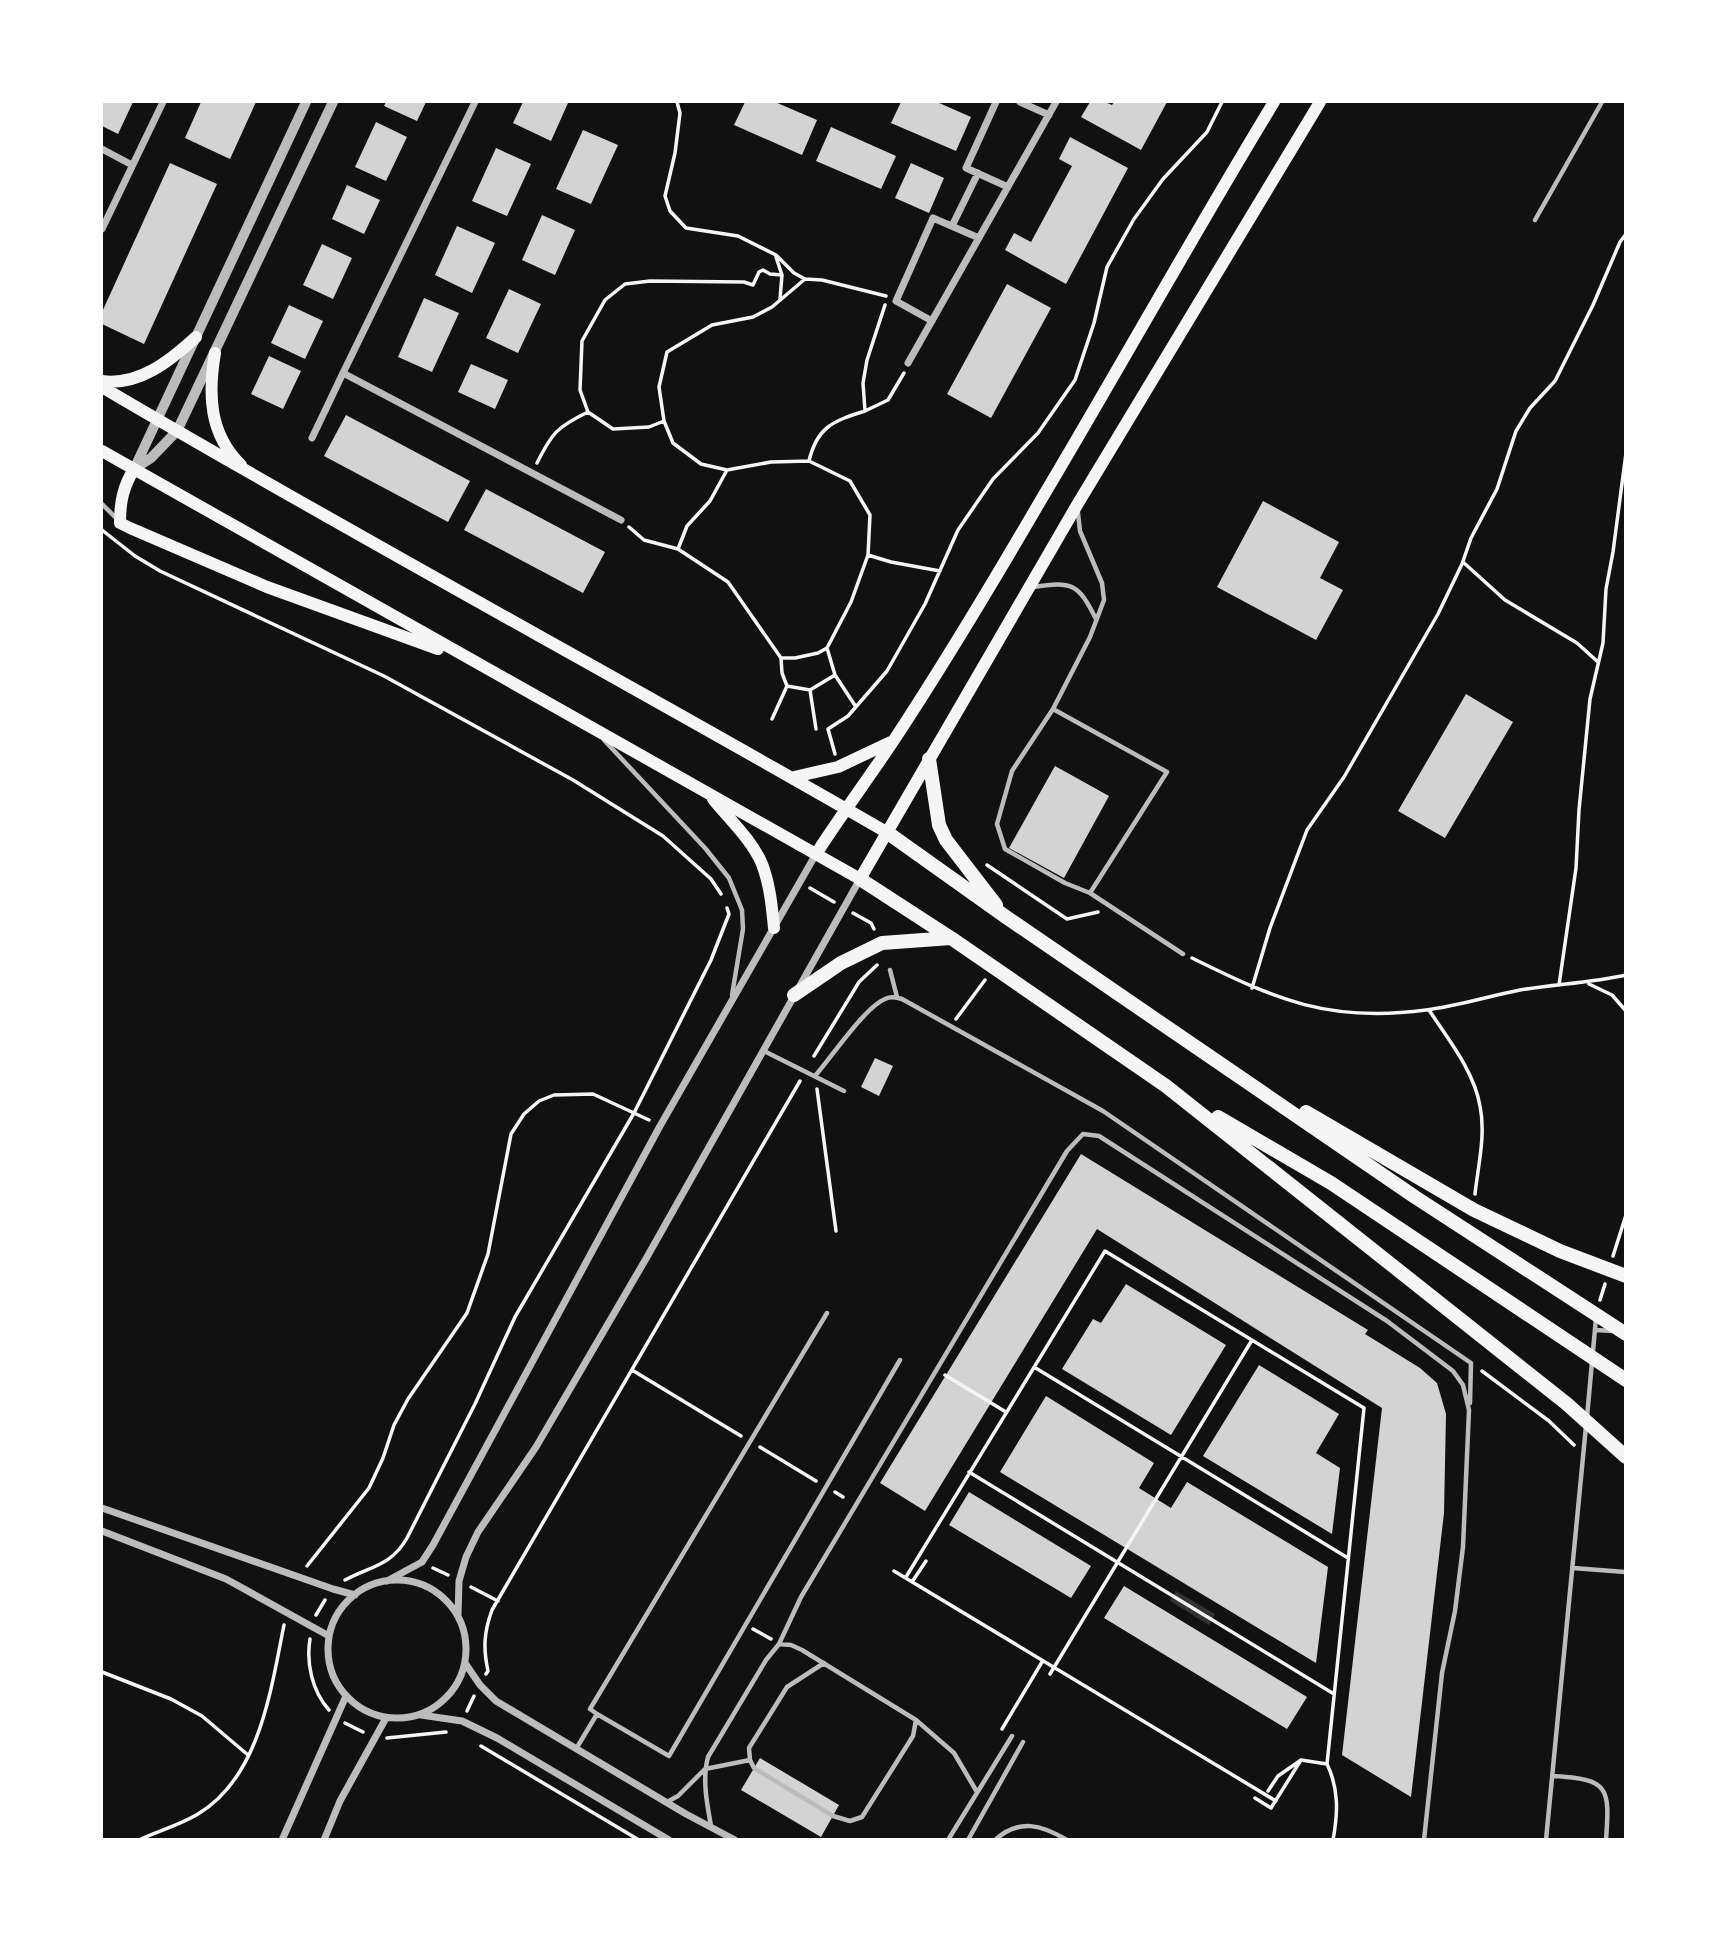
<svg xmlns="http://www.w3.org/2000/svg" width="1727" height="1941" font-family="Helvetica,sans-serif">
	<style>
		.water { fill: #333 }
		.building { fill: #d3d3d3 }
		.lines { fill: none; stroke-linecap: round; stroke-linejoin: round }
		.path { stroke: #f5f5f5; stroke-width: 3.5 }
		.service { stroke: #bcbcbc; stroke-width: 4.5 }
		.minor { stroke: #bcbcbc; stroke-width: 7 }
		.tertiary { stroke: #bcbcbc; stroke-width: 10 }
		.secondary { stroke: #f5f5f5; stroke-width: 12 }
		.trunk { stroke: #f5f5f5; stroke-width: 14 }
	</style>
	<rect width="100%" height="100%" fill="#111"/>
	<path class="water" d="M1176 1591 1215 1614 1209 1625 1170 1601Z"/>
	<path class="building" d="M102 102H133L118 134 102 126Z
		M201 102H256L230 159 185 138Z
		M386 102H426L417 121 384 106Z
		M523 102 568 103 551 141 513 123Z
		M745 102H775L817 120 802 155 734 125Z
		M901 102H937L971 117 956 151 891 123Z
		M1090 102H1105L1112 105 1114 102H1167L1141 150 1081 117Z
		M376 122 407 137 386 181 355 167Z
		M831 127 896 156 881 189 816 161Z
		M583 130 618 145 591 204 556 189Z
		M1070 137 1128 168 1066 284 1005 250 1014 233 1031 242 1072 166 1059 159Z
		M496 148 531 164 507 216 472 201Z
		M170 163 217 184 144 344 102 324V312Z
		M911 163 944 178 929 213 895 198Z
		M347 185 380 200 364 234 332 219Z
		M542 215 575 230 555 275 522 260Z
		M457 226 495 243 472 293 435 275Z
		M322 244 352 258 333 299 303 285Z
		M1007 284 1051 308 991 418 947 394Z
		M509 289 541 304 518 353 486 338Z
		M424 298 459 313 432 372 398 357Z
		M289 305 323 321 305 359 271 343Z
		M269 356 301 371 283 409 251 394Z
		M471 364 508 380 495 409 458 392Z
		M346 415 470 481 448 522 324 456Z
		M486 489 605 552 583 593 464 530Z
		M1263 501 1339 542 1320 578 1343 590 1316 640 1217 587Z
		M1466 694 1513 722 1445 838 1398 811Z
		M1055 766 1109 796 1064 878 1009 848Z
		M875 1058 893 1066 879 1096 861 1087Z
		M1081 1154 1368 1330 1365 1334 1420 1368 1437 1383 1446 1414 1444 1513 1411 1797 1342 1755 1382 1408 1097 1229 925 1511 880 1483Z
		M1126 1284 1226 1345 1171 1435 1062 1369 1093 1319 1101 1323Z
		M1259 1365 1339 1414 1316 1453 1340 1468 1332 1534 1203 1456Z
		M1046 1396 1154 1463 1139 1488 1171 1508 1187 1482 1328 1567 1316 1663 1000 1472Z
		M969 1492 1091 1566 1071 1598 949 1525Z
		M1124 1586 1307 1697 1287 1729 1104 1618Z
		M760 1758 839 1805 821 1837 741 1790Z"/>
	<g class="lines">
		<path class="path" d="M677 102 680 113 675 153 665 196 670 211 686 228 738 236 776 255 794 273 805 279 822 280 886 296
			M776 257 782 275 780 299
			M865 411 888 400 904 373
			M588 412 580 390 582 341 605 300 625 284 650 281 744 282 753 285 759 272 763 270 770 274 782 275
			M809 461C817 427 833 421 865 411L863 383 867 360 885 305
			M537 463C552 433 557 427 588 412L613 429 649 427 664 421
			M727 470 701 464 673 443 664 421 659 387 667 352 712 325 753 317 772 307 805 279
			M629 527 644 540 678 549 728 582 781 658
			M102 530 135 556 160 571 384 676 573 780 663 836 711 879 721 894
			M678 549 687 526 710 501 727 470 771 462 809 461 850 481 870 515 868 555 851 602 827 648 818 653 795 658H781L782 673 787 686 810 690 835 675 827 648
			M868 555 891 562 940 571
			M1463 562 1505 600 1577 643 1598 662
			M835 675 856 707
			M810 690 816 729
			M772 719 787 686
			M835 754 828 729 848 716 887 671 925 604 958 530 993 479 1038 433 1075 380 1094 323 1107 267 1134 219 1163 179 1207 132 1222 102
			M987 865 1067 919 1098 912
			M810 888 834 902
			M853 913 871 923 874 929
			M1192 958C1277 1000 1329 1023 1426 1010 1458 1006 1489 996 1520 990 1556 984 1590 983 1626 975
			M1589 984 1612 995 1626 1011
			M1559 985 1576 868 1579 810 1590 699 1603 643 1606 589 1613 552 1626 453
			M1252 988 1270 928 1307 830 1344 777 1438 614 1462 564 1471 538 1497 489 1516 431 1530 408 1555 381 1593 305 1620 242 1626 234
			M1429 1010C1448 1039 1474 1071 1480 1106 1486 1135 1478 1166 1475 1194
			M956 1019 985 980
			M814 1056 859 982 877 965
			M817 1089 836 1231
			M1613 1256 1626 1215
			M1600 1300 1605 1284
			M1034 1367 1348 1558
			M632 1370 741 1436
			M1482 1371 1549 1421 1574 1445
			M945 1375 1006 1412
			M760 1447 816 1481
			M969 1472 1334 1694
			M835 1492 843 1497
			M307 1566 369 1488 383 1458 394 1425 408 1399 467 1313 488 1254 511 1134 524 1114 539 1101 554 1095 593 1094 649 1120
			M433 1568 448 1575
			M894 1571 1276 1801
			M906 1577 1105 1251 1364 1408 1327 1764C1339 1789 1338 1813 1333 1840
			M345 1580C371 1566 391 1566 407 1538L475 1404 515 1317 634 1113 711 960 729 914 727 908
			M912 1582 926 1561
			M471 1587 498 1601
			M316 1615 325 1600
			M753 1629 771 1639
			M310 1639C306 1663 312 1691 329 1710
			M102 1672 171 1699 202 1716 248 1755
			M486 1674 488 1671C483 1648 484 1632 492 1610L800 1081
			M1050 1674 1252 1340
			M467 1711 474 1696
			M345 1723 363 1732
			M1002 1729 1042 1662
			M387 1738 446 1732
			M481 1746 639 1840
			M1268 1791 1278 1776 1301 1760 1327 1764
			M1255 1798 1271 1808 1301 1760
			M139 1840C158 1831 180 1825 198 1814 260 1777 271 1689 284 1625"/>
		<path class="service" d="M1535 220 1602 102
			M102 504 118 520
			M1033 587C1072 581 1078 583 1096 619
			M1053 709 1167 772 1090 893 1065 883 1005 849 997 824 1012 771 1053 709 1090 637 1104 600 1102 583 1080 531 1078 513
			M604 740 705 848 729 878 742 910 743 929 732 995
			M1090 893 1183 954
			M890 970 897 997
			M764 1051 844 1091
			M815 1076C831 1058 865 1007 885 999 891 996 896 997 902 999L1103 1111 1471 1363 1470 1403
			M1595 1330 1614 1331
			M1587 1417 1596 1318
			M1573 1568 1625 1572
			M779 1644 801 1597 1067 1151 1083 1134 1099 1136 1387 1321 1453 1371 1463 1385 1469 1410 1463 1547 1455 1611 1442 1673 1424 1840
			M824 1663 787 1687 749 1748 750 1760 754 1768 833 1816 850 1821 862 1817 913 1736 916 1720
			M597 1714 669 1756 900 1360
			M576 1749 597 1714 590 1709 827 1313
			M1553 1776C1609 1779 1610 1787 1606 1840
			M667 1802 678 1796 705 1769 750 1760
			M711 1826C707 1804 702 1779 708 1757L766 1660 779 1644 791 1645 802 1650 916 1720 954 1753 977 1792
			M948 1840 1012 1736
			M968 1840 1023 1742
			M995 1840C1019 1818 1042 1825 1067 1840
			M1546 1840 1586 1426"/>
		<path class="minor" d="M475 102 343 373 621 520
			M996 102 966 168 1008 187
			M1020 102 1049 115
			M102 149 132 165
			M952 226 978 173
			M102 229 163 102
			M932 321 896 301 933 218 979 238
			M908 363 1056 102
			M312 438 343 373
			M102 1508 333 1589 355 1595
			M102 1531 226 1579 329 1636
			M328 1649a69 69 0 1 1 138 0a69 69 0 1 1-138 0Z
			M387 1581 422 1562 433 1545 660 1126 816 854
			M458 1616 459 1581 466 1557 478 1532 536 1447 647 1257 860 879
			M465 1663 480 1685 496 1701 686 1814 735 1840
			M421 1715 462 1721 497 1738 669 1840
			M282 1840 346 1696
			M324 1840 340 1801 386 1718"/>
		<path class="tertiary" d="M135 467 306 102
			M134 469 151 458 177 431 333 102"/>
		<path class="secondary" d="M215 353C208 394 209 434 241 465
			M102 381C139 386 170 361 196 337
			M102 387C361 540 627 682 888 833
			M102 451 860 879 1077 505 1320 102
			M134 469C123 487 120 502 120 523L130 528 267 587 438 649
			M794 777 838 767 891 742
			M713 799C729 819 752 840 762 864 770 885 772 907 774 928
			M816 854C841 815 868 779 894 740 944 664 992 584 1038 505 1118 371 1193 235 1274 102"/>
		<path class="trunk" d="M929 759 939 825 946 840 996 905
			M888 833 1006 917 1415 1197 1626 1334
			M860 879 951 938 1166 1086 1567 1404 1626 1457
			M794 995 841 963 882 943 951 938
			M1306 1112 1474 1210 1560 1251 1626 1276
			M1218 1117 1331 1183 1626 1380"/>
	</g>
	<rect width="1727" height="1941" fill="none" stroke="#ffffff" stroke-width="206"/>
</svg>
